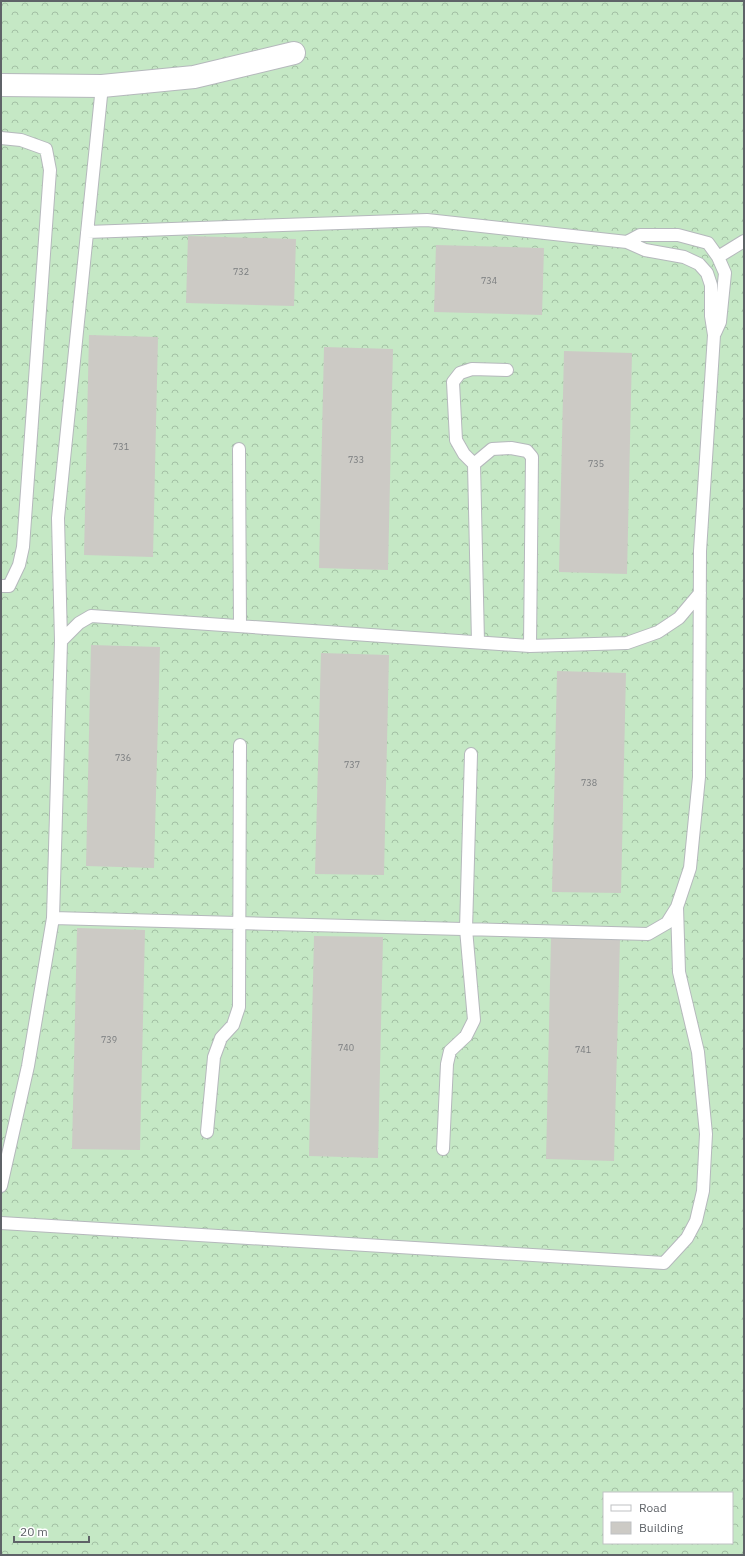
<svg xmlns="http://www.w3.org/2000/svg" width="745" height="1556" font-family="'IBM Plex Sans',sans-serif">
	<style>
		.forest { fill: url(#forest-crowns); fill-rule: evenodd }
		.building { fill: #cccac5 }
		.lines { fill: none; stroke-linecap: round; stroke-linejoin: round }
		.service-casing { stroke: #b5b8bc; stroke-width: 14 }
		.minor-casing { stroke: #b5b8bc; stroke-width: 24 }
		.service { stroke: #fff; stroke-width: 12 }
		.minor { stroke: #fff; stroke-width: 22 }
		.labels { text-anchor: middle; dominant-baseline: central; stroke-width: 3; stroke-linejoin: round; paint-order: stroke }
		.number-label { font-size: 9px; fill: #7a7d7f }
	</style>
	<defs>
		<pattern id="forest-crowns" width="20" height="18" patternUnits="userSpaceOnUse"><rect width="20" height="18" fill="#c5e8c5"/><path d="M2 6a3 3 0 1 1 6 0M12 15a3 3 0 1 1 6 0" fill="none" stroke="#a3c0a4"/></pattern>
	</defs>
	<rect width="100%" height="100%" fill="#f1efe8"/>
	<path class="forest" d="M1 1H744V1555H1ZM604 1493H732V1543H604Z"/>
	<path class="building" d="M188 236 296 239 294 306 186 303Z
		M436 245 544 248 542 315 434 312Z
		M89 335 158 337 153 557 84 555Z
		M324 347 393 349 388 570 319 568Z
		M564 351 632 353 627 574 559 572Z
		M91 645 160 647 154 868 86 866Z
		M321 653 389 655 384 875 315 874Z
		M557 671 626 673 621 893 552 892Z
		M77 928 145 930 140 1150 72 1149Z
		M314 936 383 937 378 1158 309 1156Z
		M551 938 620 939 614 1161 546 1159Z"/>
	<g class="lines">
		<defs>
			<path id="service" d="M1 138 21 140 46 149 50 170 23 547 19 565 9 586H1
				M627 242 640 235H678L708 243 718 257 725 273 720 322 715 333
				M718 257 744 241
				M239 449 240 626
				M474 464 492 449 511 448 527 451 532 457 530 646
				M61 641 58 518 102 86
				M478 642 474 464 464 454 456 440 453 382 460 373 472 369 507 370
				M53 918 648 934 667 923 677 907 690 868 699 777 700 551 714 335 711 316V285L707 273 699 264 684 257 645 250 627 242 427 220 87 232
				M207 1132 214 1057 221 1038 233 1025 239 1007 240 745
				M443 1149 447 1064 450 1051 466 1036 474 1020 466 929 471 754
				M1 1186 28 1066 53 918 61 641 79 623 91 616 530 646 627 643 658 632 679 618 700 593
				M1 1223 664 1263 687 1238 696 1221 703 1191 706 1134 698 1052 679 972 677 907"/>
			<path id="minor" d="M1 85 102 86 194 77 294 53"/>
		</defs>
		<use href="#service" class="service-casing"/>
		<use href="#minor" class="minor-casing"/>
		<use href="#service" class="service"/>
		<use href="#minor" class="minor"/>
	</g>
	<g class="labels">
		<g class="number-label">
			<text x="241" y="271">732</text>
			<text x="489" y="280">734</text>
			<text x="121" y="446">731</text>
			<text x="356" y="459">733</text>
			<text x="596" y="463">735</text>
			<text x="123" y="757">736</text>
			<text x="352" y="764">737</text>
			<text x="589" y="782">738</text>
			<text x="109" y="1039">739</text>
			<text x="346" y="1047">740</text>
			<text x="583" y="1049">741</text>
		</g>
	</g>
	<rect width="745" height="1556" fill="none" stroke="#5f6368" stroke-width="4"/>
	<rect x="603" y="1492" width="130" height="52" fill="#ffffff" stroke="#bfc1c3"/>
	<rect x="611" y="1505" width="20" height="6" fill="#ffffff" stroke="#bfc1c3"/>
	<text x="639" y="1512" font-size="12" fill="#5f6368">Road</text>
	<rect x="611" y="1522" width="20" height="12" fill="#cccac5" stroke="#bfc1c3"/>
	<text x="639" y="1532" font-size="12" fill="#5f6368">Building</text>
	<path d="M14 1536v6h75v-6" fill="none" stroke="#5f6368" stroke-width="2"/>
	<text x="20" y="1536" font-size="12" fill="#5f6368" stroke="#ffffff" stroke-width="3" paint-order="stroke">20 m</text>
</svg>
